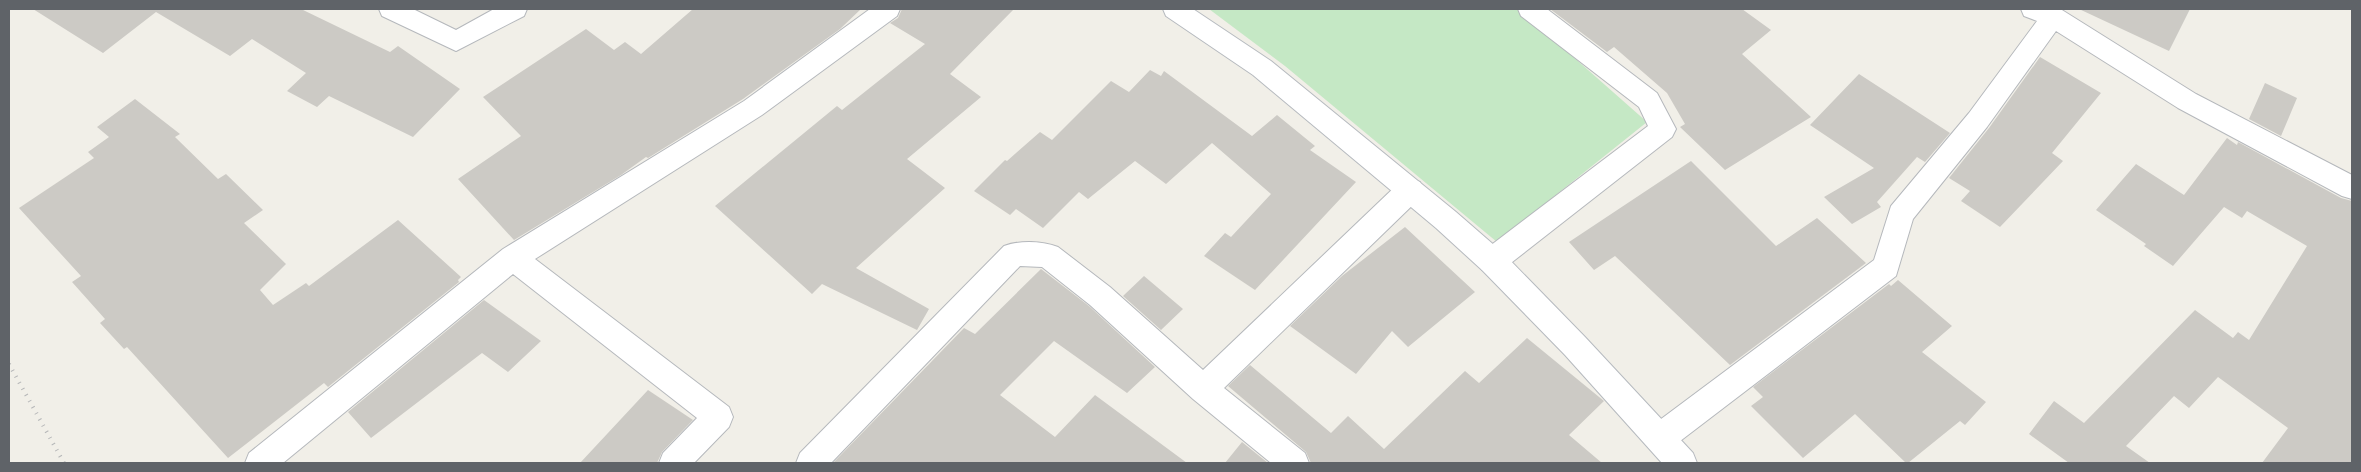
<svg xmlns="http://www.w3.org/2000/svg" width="2361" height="472" font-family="Raleway,sans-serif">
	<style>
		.green { fill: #c5e8c5 }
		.building { fill: #cccac5 }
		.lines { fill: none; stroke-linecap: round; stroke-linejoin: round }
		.street-casing { stroke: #b5b8bc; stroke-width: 2 }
		.secondary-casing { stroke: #b6babf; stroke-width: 2 }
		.street { fill: #fff; fill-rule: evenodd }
		.secondary { fill: #fff; fill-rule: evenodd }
		.rail { stroke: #b6b7b8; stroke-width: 4; stroke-dasharray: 1 6; stroke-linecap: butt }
	</style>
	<rect width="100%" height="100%" fill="#f1efe8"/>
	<path class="green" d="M1209 9H1519L1647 122 1497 242 1285 66Z"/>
	<path class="building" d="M33 9H301L390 52 398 46 460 89 413 137 329 96 317 107 287 91 306 73 252 39 230 56 156 12 103 53Z
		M693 9H861L840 29 743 99 648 158 646 157 621 175 514 240 458 179 521 136 483 97 586 29 614 50 625 42 641 54Z
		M902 9H1014L950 74 981 97 907 159 945 188 856 268 929 309 917 330 822 284 812 294 715 206 837 106 842 110 925 44 890 23 898 18Z
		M1550 9H1742L1771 30 1742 54 1811 117 1725 170 1680 127 1685 124 1667 93 1614 47 1607 52Z
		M2079 9H2190L2169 51Z
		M2040 57 2101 93 2052 153 2063 161 2000 227 1961 201 1970 191 1949 178 1989 128Z
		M1150 70 1161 76 1164 71 1252 136 1277 115 1315 146 1310 150 1356 182 1255 290 1204 256 1225 233 1231 237 1271 194 1212 143 1166 184 1135 161 1088 199 1079 192 1043 228 1016 209 1010 215 974 191 1005 160 1007 161 1040 132 1052 140 1111 81 1129 92Z
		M1859 74 1950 133 1925 162 1917 157 1877 202 1881 207 1852 224 1824 197 1874 168 1810 125Z
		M2265 83 2297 98 2281 136 2249 119Z
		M135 99 180 134 175 137 218 179 226 174 263 210 244 223 286 264 260 290 273 305 306 283 309 286 398 220 461 277 458 280 459 282 328 387 324 383 228 458 127 347 124 349 100 323 105 319 72 282 81 276 19 208 94 158 88 152 109 137 97 127Z
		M2227 138 2237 145 2238 142 2341 198 2352 201V463H2262L2288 428 2218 377 2189 408 2174 396 2126 446 2150 463H2069L2029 434 2054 401 2084 423 2195 310 2233 338 2238 332 2249 340 2307 246 2247 211 2242 218 2224 207 2173 266 2144 246 2146 244 2096 210 2136 164 2184 195Z
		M1691 161 1776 246 1817 218 1866 263 1730 365 1615 256 1594 270 1569 242Z
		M1405 227 1475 292 1408 347 1392 331 1356 374 1290 326 1342 276Z
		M1041 269 1089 306 1155 367 1127 393 1054 341 1000 395 1055 437 1095 395 1187 463H833L964 328 975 334Z
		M1144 276 1183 309 1161 330 1123 296Z
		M1898 280 1952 326 1922 352 1986 402 1965 425 1960 421 1908 463H1906L1855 414 1803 458 1751 406 1763 397 1753 387 1889 284 1891 286Z
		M484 300 541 341 508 372 482 353 371 438 348 412Z
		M1527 338 1604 401 1569 435 1602 463H1311L1306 452 1228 386 1250 365 1331 433 1348 416 1384 449 1465 371 1479 383Z
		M648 390 693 420 662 452 657 463H580Z
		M1242 442 1268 463H1225Z"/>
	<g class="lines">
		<defs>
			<path id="street" d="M379 9H413L456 30 494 9H527L524 16 456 51 382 16Z
				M870 9H900L897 16 762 115 535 259 729 407 733 417 729 427 694 463H659L663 453 697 418 513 274 283 463H245L249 453 503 249 744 101Z
				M1518 9H1547L1657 93 1676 129 1672 137 1502 270 1492 273 1482 270 1478 261 1482 252 1648 126 1639 107 1521 16Z
				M2021 9 2062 10 2196 94 2352 175V199L2342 196 2178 108 2056 31 1987 127 1913 219 1896 276 1671 448 1660 452 1649 448 1645 438 1649 428 1874 260 1891 206 1969 113 2037 21 2024 16Z
				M1410 179 1420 182 1423 190 1420 198 1224 388 1305 453 1309 463H1271L1193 399 1090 305 1042 267 1020 266 831 463H796L800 453 1004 246C1020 240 1042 241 1058 247L1110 287 1203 370 1400 182Z"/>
			<path id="secondary" d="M1163 9H1193L1271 61 1456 212 1502 252 1585 337 1693 453 1697 463H1662L1565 355 1482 270 1436 228 1253 75 1166 16Z"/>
		</defs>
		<use href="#street" class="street-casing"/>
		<use href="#secondary" class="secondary-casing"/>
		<use href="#street" class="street"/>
		<use href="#secondary" class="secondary"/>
		<path class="rail" d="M9 364 64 463"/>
	</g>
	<rect width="2361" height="472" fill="none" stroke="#5f6368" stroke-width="20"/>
</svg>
